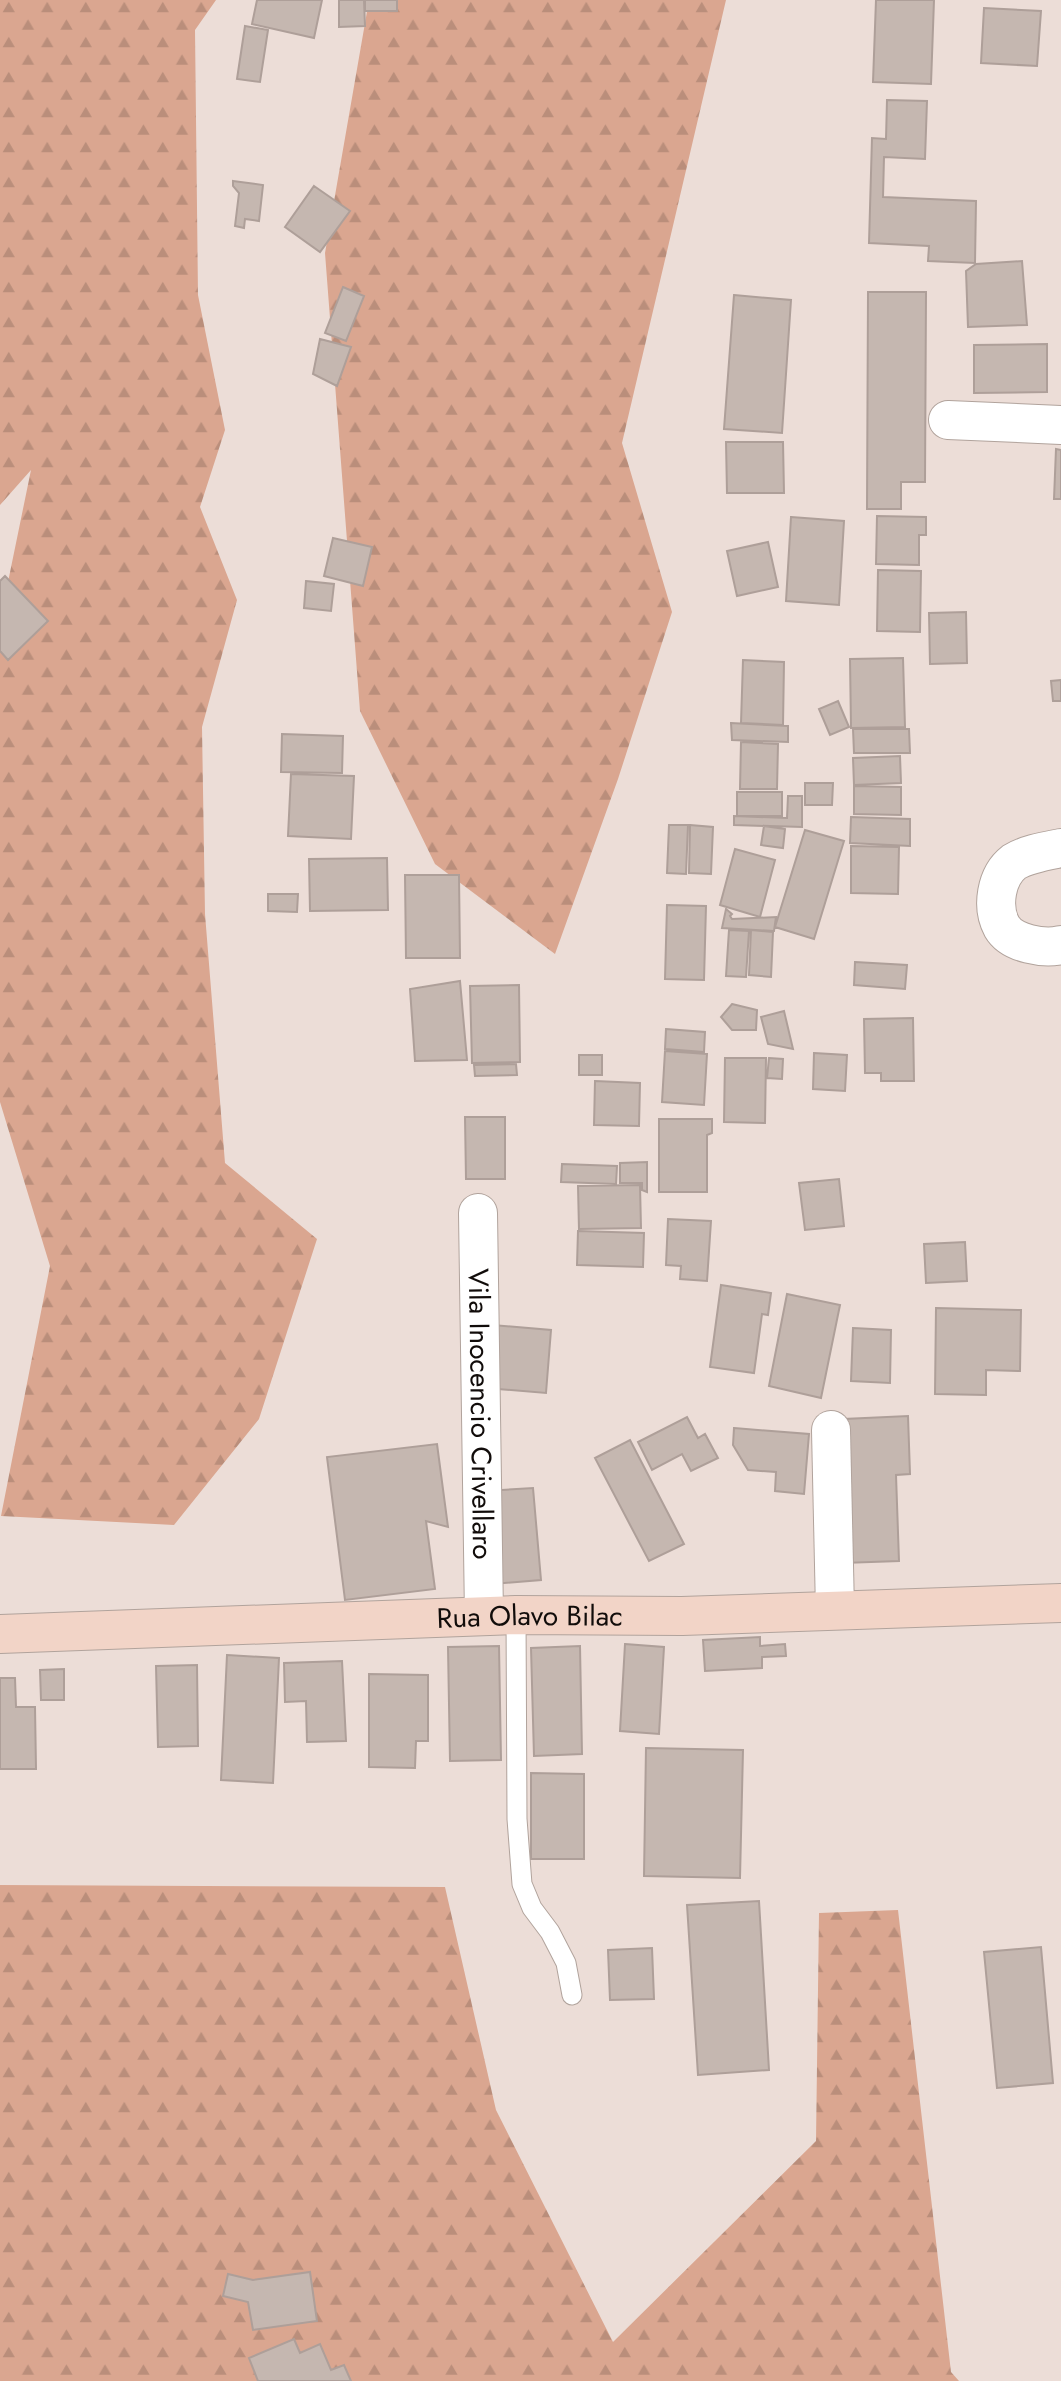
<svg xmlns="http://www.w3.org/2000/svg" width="1061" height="2381" font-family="Jost,sans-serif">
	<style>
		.forest { fill: url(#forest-firs) }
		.building { fill: #c5b7b0; stroke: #ae9f99; stroke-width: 2 }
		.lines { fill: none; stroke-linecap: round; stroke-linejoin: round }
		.lane-casing { stroke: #b1a39c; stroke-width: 21 }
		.street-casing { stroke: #b1a39c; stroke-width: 40 }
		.secondary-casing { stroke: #b1a39c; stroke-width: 40 }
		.lane { stroke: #fff; stroke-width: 19 }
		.street { stroke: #fff; stroke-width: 38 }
		.secondary { stroke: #f2d4c7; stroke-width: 38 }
		.labels { text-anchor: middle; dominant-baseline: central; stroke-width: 5; stroke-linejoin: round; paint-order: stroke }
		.street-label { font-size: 28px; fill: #110c0a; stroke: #ecddd7 }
	</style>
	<defs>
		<pattern id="forest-firs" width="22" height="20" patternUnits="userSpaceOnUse" patternTransform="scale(1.75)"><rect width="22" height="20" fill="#daa690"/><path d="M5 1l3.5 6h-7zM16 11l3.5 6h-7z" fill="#ba8e7b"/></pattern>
	</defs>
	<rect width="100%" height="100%" fill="#ecddd7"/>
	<path class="forest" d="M0 0H216L195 30 198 295 225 430 200 507 237 600 202 727 205 914 225 1163 317 1239 259 1419 174 1525 1 1516 50 1266 0 1102V621L31 470 0 505Z
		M369 0H726L622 443 672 612 618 779 555 954 435 864 360 711 325 253Z
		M0 1885 445 1887 496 2110 613 2342 816 2141 819 1913 898 1910 951 2372 959 2381H0Z"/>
	<path class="building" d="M257 0H322L314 38 252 24Z
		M339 0H364L365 26 339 27Z
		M365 0H397V11H365Z
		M876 0H934L931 84 873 82Z
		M984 8 1041 11 1037 66 981 63Z
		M245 26 268 30 260 82 237 79Z
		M887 100 927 101 925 159 884 157 883 197 976 201 975 263 928 261 929 246 869 243 872 138 886 139Z
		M233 181 263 185 259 221 245 219 244 228 235 226 239 193 233 186Z
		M314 186 350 211 320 252 285 227Z
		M1022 261 1027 325 968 327 966 271 976 264Z
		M343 287 364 296 346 341 325 333Z
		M868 292H926L925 482H901V509H867Z
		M734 295 791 300 782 433 724 429Z
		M320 339 351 347 337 386 313 374Z
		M1047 344V392L974 393V345Z
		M726 442H783L784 493H727Z
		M1056 449 1061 450V499H1054Z
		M877 516 926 517V535H919V565L876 564Z
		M791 517 844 521 839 605 786 601Z
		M333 538 372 547 363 586 324 576Z
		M768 542 778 587 737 596 727 551Z
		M878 570 921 571 920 632 877 631Z
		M5 576 48 621 8 660 0 651V581Z
		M306 581 334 584 331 611 304 608Z
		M966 612 967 663 930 664 929 613Z
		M903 658 905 727 851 728 850 659Z
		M743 660 784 662 783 725 741 723Z
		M1061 680V701H1053L1051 681Z
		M838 701 849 727 830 735 819 709Z
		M731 723 788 726V742L732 740Z
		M853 729H909L910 753H854Z
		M282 734 343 736 342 773 281 772Z
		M741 742 778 744 777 789H740Z
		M900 756 901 783 854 785 853 758Z
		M291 774 354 776 351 839 288 836Z
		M805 783H833L832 805H805Z
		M854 786 901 787V815L854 814Z
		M737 792H782V816H737Z
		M788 796H802V827L734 825V816L787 818Z
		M851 817 910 819V846L850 843Z
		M669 825H688L686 874 667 873Z
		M690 825 713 827 711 874 689 873Z
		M764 826 785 829 783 848 761 845Z
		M805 830 844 841 814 939 775 927Z
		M851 846 899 847 898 894 851 893Z
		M735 849 775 860 760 917 720 905Z
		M387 858 388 910 310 911 309 859Z
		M405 875H459L460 958H406Z
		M268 894H298L297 912 268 911Z
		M667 905 706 906 704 980 665 979Z
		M726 909 732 914 730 916 732 919 776 917 774 931 722 928Z
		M729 930 749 931 746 977 726 976Z
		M751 930 773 932 771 977 749 975Z
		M855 962 907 965 905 989 854 985Z
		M460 981 467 1060 415 1061 410 989Z
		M519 985 520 1062 472 1063 470 986Z
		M732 1004 757 1010 756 1030H732L721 1017Z
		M784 1011 793 1049 768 1044 761 1017Z
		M913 1018 914 1081H881V1073H865L864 1019Z
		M666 1029 705 1032 704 1052 665 1049Z
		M665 1051 707 1054 704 1105 662 1102Z
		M814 1053 847 1055 845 1091 813 1089Z
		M579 1055H602V1075H579Z
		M725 1058H766L765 1123 724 1122Z
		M769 1058 783 1059 782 1079 767 1078Z
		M516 1064 517 1075 475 1076 474 1065Z
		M595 1081 640 1083 639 1126 594 1125Z
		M465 1117H505V1179H466Z
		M659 1119H712V1133L707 1135V1192H659Z
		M647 1162V1192L642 1190V1183H620V1163Z
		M562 1164 617 1166 616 1184 561 1182Z
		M839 1179 844 1226 805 1230 799 1183Z
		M640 1185 641 1228 579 1229 578 1186Z
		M668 1219 711 1221 707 1281 680 1279 681 1266 666 1265Z
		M578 1231 644 1233 643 1267 577 1265Z
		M965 1242 967 1281 926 1283 924 1244Z
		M721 1285 771 1293 768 1315 762 1314 754 1373 710 1367Z
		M787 1294 840 1305 821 1398 769 1386Z
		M936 1308 1021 1310 1020 1371 986 1370V1395L935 1394Z
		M492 1325 551 1330 546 1393 486 1388Z
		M853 1328 891 1330 890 1383 851 1381Z
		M908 1416 910 1474 896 1475 899 1561 843 1563 844 1419Z
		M687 1417 698 1438 705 1434 718 1458 691 1471 682 1454 652 1470 638 1442Z
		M734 1428 809 1434 804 1494 775 1491 776 1472 748 1470 733 1445Z
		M630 1440 684 1544 649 1561 595 1458Z
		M437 1444 448 1527 426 1521 435 1589 345 1600 327 1457Z
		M533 1488 541 1580 493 1584 485 1491Z
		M760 1637V1646L785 1644 786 1656 762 1657V1668L705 1671 703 1640Z
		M625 1644 664 1647 659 1734 620 1731Z
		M499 1646 501 1760 450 1761 448 1647Z
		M580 1646 582 1754 534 1756 531 1648Z
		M227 1655 279 1658 273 1783 221 1780Z
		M342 1661 346 1741 307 1742 306 1701 285 1702 284 1663Z
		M197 1665 198 1746 158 1747 156 1666Z
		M64 1669V1700H41L40 1670Z
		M369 1674 428 1675V1741H416L415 1768 369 1767Z
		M0 1678H15L16 1707H35L36 1769H0Z
		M646 1748 743 1750 740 1878 644 1876Z
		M531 1773 584 1774V1859H531Z
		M759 1901 769 2070 698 2075 687 1905Z
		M1041 1947 1053 2083 997 2088 984 1952Z
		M652 1948 654 1999 610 2000 608 1950Z
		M310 2272 317 2321 253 2330 248 2302 223 2296 228 2274 253 2280Z
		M294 2339 300 2353 320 2344 331 2370 344 2365 351 2381H258L249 2358Z"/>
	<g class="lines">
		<defs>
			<path id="lane" d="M516 1615 517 1819 522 1884 532 1908 550 1932 566 1963 572 1995"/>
			<g id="street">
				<path d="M948 420 1061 425"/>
				<path d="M1061 848C1046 851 1027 854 1014 862 996 876 991 907 1002 927 1012 944 1044 949 1061 945"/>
				<path id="s1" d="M478 1213 484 1616"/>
				<path d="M831 1430 835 1610"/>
			</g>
			<g id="secondary">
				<path id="s2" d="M0 1634 516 1615 682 1616 1061 1603"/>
			</g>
		</defs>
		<use href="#lane" class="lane-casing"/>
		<use href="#street" class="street-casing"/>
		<use href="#secondary" class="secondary-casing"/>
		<use href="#lane" class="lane"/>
		<use href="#street" class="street"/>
		<use href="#secondary" class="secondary"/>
	</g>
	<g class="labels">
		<g class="street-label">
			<text stroke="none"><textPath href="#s1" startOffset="201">Vila Inocencio Crivellaro</textPath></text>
			<text stroke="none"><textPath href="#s2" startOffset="530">Rua Olavo Bilac</textPath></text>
		</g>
	</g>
</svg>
